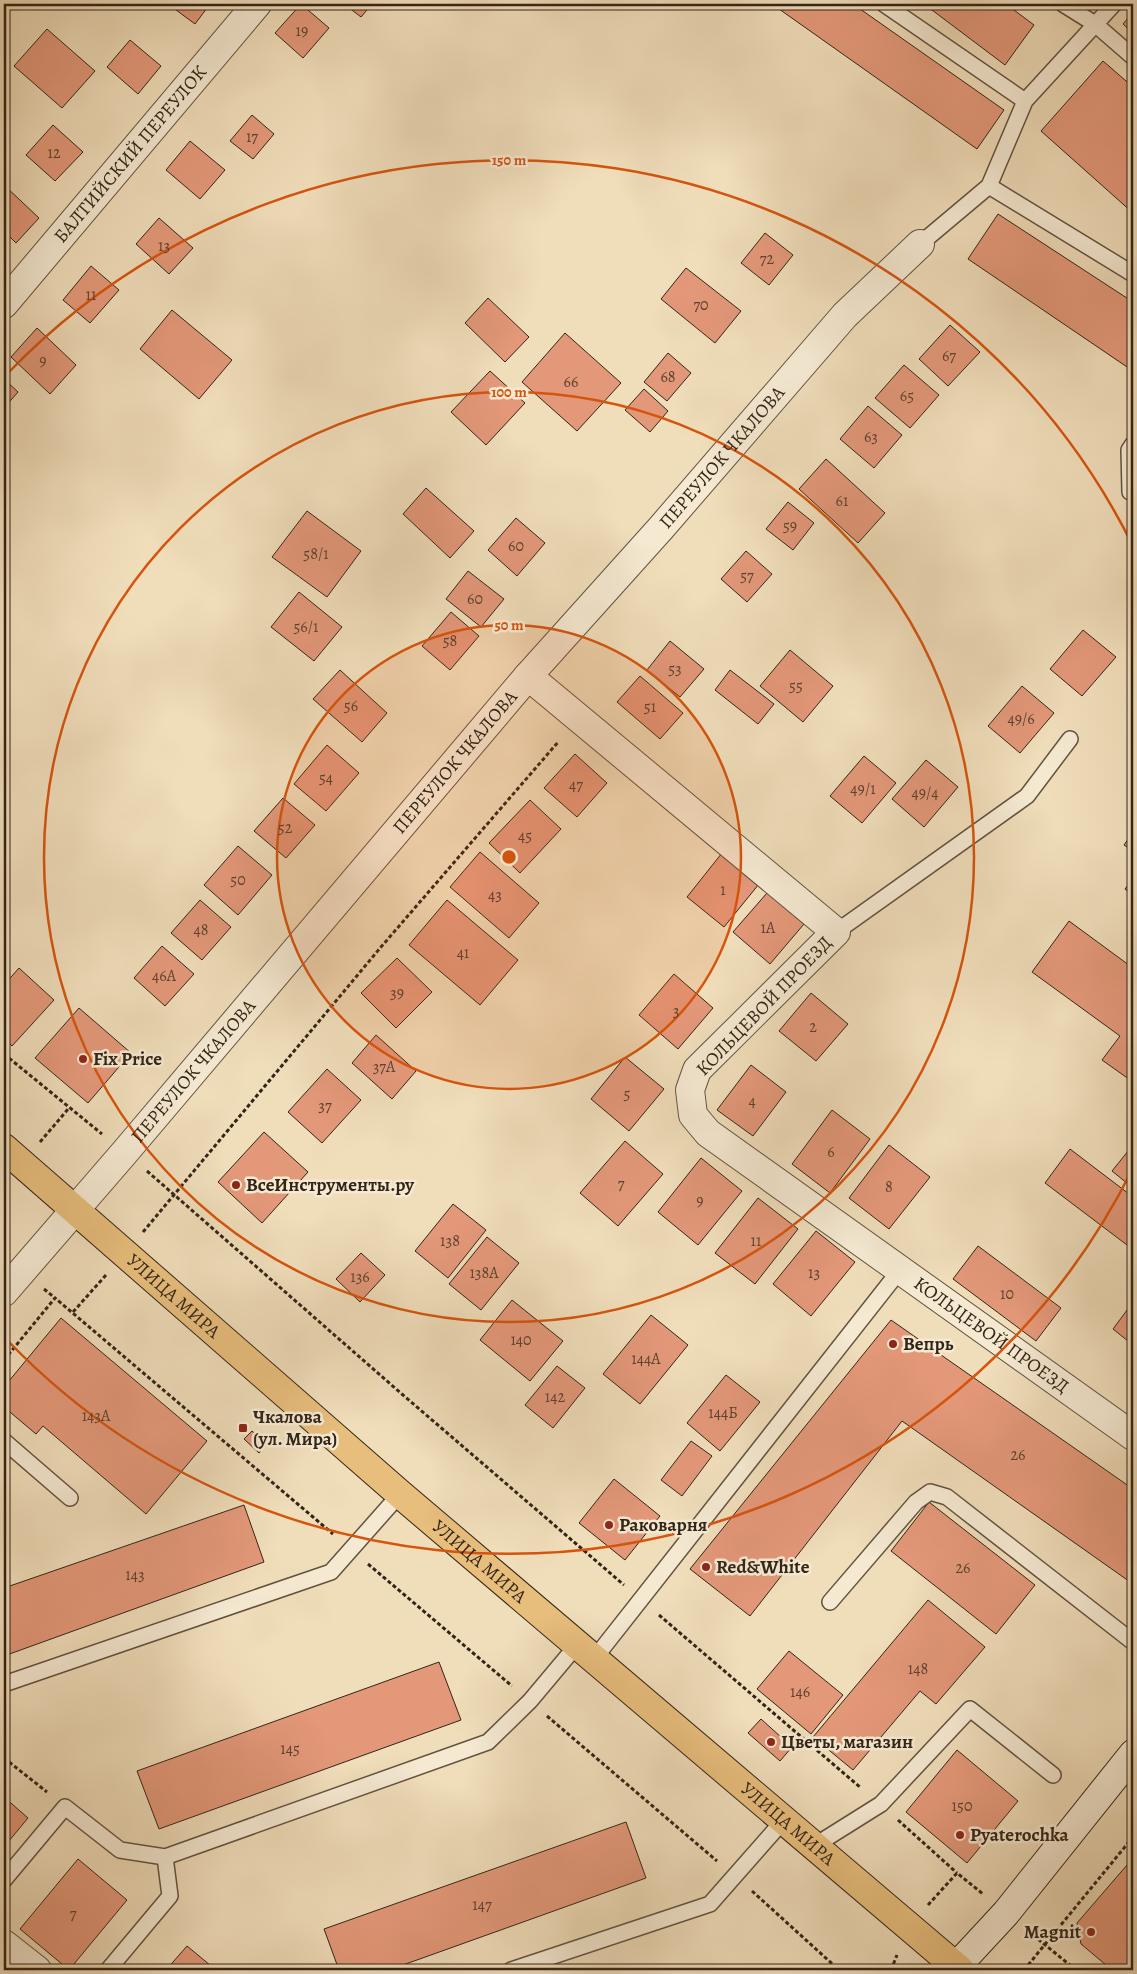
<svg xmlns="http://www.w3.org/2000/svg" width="1137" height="1974" font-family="Alegreya,serif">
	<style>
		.building { fill: #e39879; stroke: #322517 }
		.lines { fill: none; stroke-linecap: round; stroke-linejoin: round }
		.service-casing { stroke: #625340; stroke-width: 18 }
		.minor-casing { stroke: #625340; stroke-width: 30 }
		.secondary-casing { stroke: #322517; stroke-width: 30 }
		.primary-casing { stroke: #322517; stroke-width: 30 }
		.path { stroke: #322517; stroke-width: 3; stroke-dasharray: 4 2.5; stroke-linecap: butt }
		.service { stroke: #f5e9d2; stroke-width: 15 }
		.minor { stroke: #f5e9d2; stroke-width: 28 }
		.secondary { stroke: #f5e9d2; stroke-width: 28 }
		.primary { stroke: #e8be7d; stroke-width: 28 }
		.ring { fill: none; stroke: #d6540d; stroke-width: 2.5 }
		.poi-dot { fill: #8f2418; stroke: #f5e9d2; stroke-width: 2 }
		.labels { text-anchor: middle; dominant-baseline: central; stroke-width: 5; stroke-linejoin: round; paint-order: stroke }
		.number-label { font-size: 16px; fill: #5e4230 }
		.street-label { font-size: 19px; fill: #322517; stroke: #f5e9d2 }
		.poi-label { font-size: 19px; font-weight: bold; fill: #322517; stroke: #f5e9d2; text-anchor: start }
		.centre { fill: #d6540d; stroke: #f5e9d2; stroke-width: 2.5 }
		.ring-label { font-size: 15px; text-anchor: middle; font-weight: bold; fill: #d6540d; stroke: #f5e9d2; stroke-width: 5; stroke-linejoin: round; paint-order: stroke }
	</style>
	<rect width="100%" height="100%" fill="#f0ddba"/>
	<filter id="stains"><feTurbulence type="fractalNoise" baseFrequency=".004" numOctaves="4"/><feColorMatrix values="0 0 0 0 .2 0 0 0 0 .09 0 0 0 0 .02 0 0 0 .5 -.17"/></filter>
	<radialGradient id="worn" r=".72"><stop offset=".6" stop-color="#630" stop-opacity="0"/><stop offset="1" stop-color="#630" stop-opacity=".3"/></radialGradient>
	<path class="building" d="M168 4H210L195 24Z
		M301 4 329 28 303 58 275 33Z
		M344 4H372L361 17Z
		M772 4H853L1004 110 977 149Z
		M924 4H1006L1034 25 1005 65Z
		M1133 12V33L1123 24Z
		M47 29 95 71 62 108 14 66Z
		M130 40 161 66 138 94 107 67Z
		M1103 61 1133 87V213L1041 131Z
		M252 115 274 134 253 159 230 141Z
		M53 125 83 152 55 181 26 155Z
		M190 141 225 170 200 199 166 170Z
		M4 185 39 218 16 243 4 231Z
		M998 214 1133 302V371L968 259Z
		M159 218 193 248 169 274 136 244Z
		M765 233 793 255 769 285 741 263Z
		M91 266 119 290 90 323 63 300Z
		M686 268 741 311 715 343 661 299Z
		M488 298 529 337 505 362 465 323Z
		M172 310 232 360 199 399 140 349Z
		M950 325 980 352 948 386 919 359Z
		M37 328 76 365 50 394 11 357Z
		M565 333 621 383 577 431 522 382Z
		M668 353 691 373 667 401 644 382Z
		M904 365 939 395 910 428 875 398Z
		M490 371 525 403 486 445 451 412Z
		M4 379 18 392 4 408Z
		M644 389 668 411 650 432 625 410Z
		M868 406 902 435 874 468 840 439Z
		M826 459 885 513 858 543 799 489Z
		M426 488 474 531 450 558 403 514Z
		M788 502 814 523 793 550 766 529Z
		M307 511 361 551 327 597 272 557Z
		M516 518 545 543 517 576 488 550Z
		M746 551 772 574 747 602 721 579Z
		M468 571 504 599 481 627 446 599Z
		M299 592 342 627 314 661 271 627Z
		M451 612 479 636 450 670 422 646Z
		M1083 630 1116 657 1082 696 1050 669Z
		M670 641 704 669 680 697 647 670Z
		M790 650 833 686 803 722 760 686Z
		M340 670 387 713 362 742 313 699Z
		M730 670 774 704 758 724 715 690Z
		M640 676 683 713 660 739 617 702Z
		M1022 686 1054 713 1020 753 988 726Z
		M327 745 359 773 326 811 294 784Z
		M575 754 607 783 577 817 544 788Z
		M864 756 896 783 862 823 830 796Z
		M926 760 958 787 924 827 892 799Z
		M283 798 315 825 286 858 254 831Z
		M530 800 561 829 520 873 489 843Z
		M1133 832V851L1124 845Z
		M238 846 272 875 238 915 204 885Z
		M480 852 539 903 509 938 450 887Z
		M722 853 759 884 724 927 687 897Z
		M4 869 10 875 4 883Z
		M1133 878V896L1125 889Z
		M767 893 804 924 770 964 733 932Z
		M200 900 231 927 202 960 171 933Z
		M447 900 518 960 480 1005 409 945Z
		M1069 921 1133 968V1082L1102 1060 1120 1036 1032 972Z
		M162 946 194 974 165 1006 134 978Z
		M397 958 432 992 396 1028 361 993Z
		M19 968 54 1000 12 1046 4 1038V985Z
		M674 974 713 1008 678 1049 639 1015Z
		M811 993 848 1024 816 1061 779 1031Z
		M79 1008 131 1053 88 1103 35 1058Z
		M376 1035 416 1071 392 1099 352 1063Z
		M625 1057 664 1089 629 1131 591 1099Z
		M751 1065 786 1092 753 1136 717 1110Z
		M327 1069 361 1100 322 1143 288 1112Z
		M832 1110 870 1139 830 1193 792 1164Z
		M264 1132 308 1172 262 1223 218 1182Z
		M625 1141 663 1174 618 1226 580 1193Z
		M889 1145 930 1177 889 1229 849 1198Z
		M1133 1145V1188L1112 1171Z
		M1070 1149 1133 1197V1237L1127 1245 1045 1183Z
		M701 1158 742 1191 698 1245 658 1212Z
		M758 1198 798 1229 755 1284 715 1253Z
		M453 1204 486 1230 448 1278 415 1251Z
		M816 1231 855 1262 811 1316 773 1284Z
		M487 1237 519 1263 481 1310 449 1284Z
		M978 1246 1061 1308 1036 1341 953 1279Z
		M361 1253 385 1275 360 1302 336 1279Z
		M512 1300 563 1341 530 1381 480 1340Z
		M1133 1302V1345L1113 1329Z
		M651 1315 688 1345 640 1404 603 1374Z
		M61 1318 207 1441 146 1514 43 1426 36 1434 4 1407V1387Z
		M891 1320 1133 1489V1584L902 1421 750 1616 690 1569Z
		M557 1366 585 1388 553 1428 525 1405Z
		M726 1375 760 1402 720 1451 687 1423Z
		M252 1431 267 1444 259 1453 244 1439Z
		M691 1441 712 1456 682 1496 661 1480Z
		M614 1479 660 1516 625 1560 579 1523Z
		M929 1502 1035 1585 996 1634 891 1551Z
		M244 1505 264 1562 4 1656V1588Z
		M928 1600 985 1647 936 1704 920 1691 853 1770 813 1737Z
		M789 1651 843 1695 811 1734 757 1689Z
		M439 1662 461 1720 159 1829 137 1771Z
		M761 1719 792 1747 780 1761 748 1733Z
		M957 1750 1018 1801 967 1863 906 1812Z
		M4 1797 28 1818 4 1847Z
		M626 1822 646 1878 389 1970H339L324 1929Z
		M1133 1858V1958L1122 1970H1112L1081 1944 1077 1923Z
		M78 1859 127 1900 69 1970 20 1929Z
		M187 1946 216 1970H166Z"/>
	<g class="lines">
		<defs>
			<path id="service" d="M884 4 1025 101
				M1063 4 1095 24 1133 57
				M989 186 1133 274
				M920 244 989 186 1025 101 1114 4
				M1130 492 1129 450 1133 444
				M836 932 1027 796 1070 739
				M4 1441 70 1498
				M830 1602 916 1502 930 1492 947 1497 1133 1642
				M594 1659 900 1270
				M4 1684 331 1572 400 1494
				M814 1846 881 1804 970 1709 1053 1775
				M4 1880 65 1807 120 1850 165 1857
				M108 1970 170 1896 165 1857 488 1742 530 1701 577 1645
				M511 1970 710 1904 783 1821"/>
			<g id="minor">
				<path id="s1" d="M4 304 257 4"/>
				<path id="s2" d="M528 676 836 932 697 1070 690 1090 693 1115 708 1133 1133 1436"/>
				<path id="s3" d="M4 1292 125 1152 528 676 661 528 845 315 920 244"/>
				<path d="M4 1944 37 1970"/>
			</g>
			<path id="secondary" d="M956 1967 1006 1913 1133 1754"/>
			<g id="primary">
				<path id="s4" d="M4 1148 400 1494 960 1970"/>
			</g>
		</defs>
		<use href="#service" class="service-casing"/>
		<use href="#minor" class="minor-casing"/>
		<use href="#secondary" class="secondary-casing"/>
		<use href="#primary" class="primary-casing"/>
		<path class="path" d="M4 1054 102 1134
			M40 1142 69 1108
			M147 1171 403 1395 624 1585
			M143 1232 381 947 559 741
			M44 1289 55 1298
			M73 1312 106 1275
			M4 1360 55 1298 333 1534
			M368 1564 512 1686
			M659 1615 861 1788
			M547 1716 717 1861
			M4 1758 47 1792
			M898 1820 957 1873
			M752 1891 839 1970
			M928 1905 957 1873 983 1894
			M1028 1931 1076 1970
			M891 1970 897 1955
			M1024 1970 1133 1837"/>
		<use href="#service" class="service"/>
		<use href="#minor" class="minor"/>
		<use href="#secondary" class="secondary"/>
		<use href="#primary" class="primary"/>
	</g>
	<circle cx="509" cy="857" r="232" fill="#d6540d" fill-opacity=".12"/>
	<g class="ring">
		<circle cx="509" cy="857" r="232"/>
		<circle cx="509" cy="857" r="465"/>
		<path d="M1133 1168A697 697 0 0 1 8 1341M8 373A697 697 0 0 1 1133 546"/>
	</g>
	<g class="poi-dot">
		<circle cx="83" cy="1059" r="5"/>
		<circle cx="236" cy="1185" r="5"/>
		<circle cx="893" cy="1344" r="5"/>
		<rect x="238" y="1423" width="10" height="10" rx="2.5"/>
		<circle cx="609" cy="1525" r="5"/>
		<circle cx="706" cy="1567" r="5"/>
		<circle cx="771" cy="1742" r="5"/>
		<circle cx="960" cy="1835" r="5"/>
		<circle cx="1091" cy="1932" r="5"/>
	</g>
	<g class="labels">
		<g class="number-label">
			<text x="302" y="31">19</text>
			<text x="252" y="137">17</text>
			<text x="54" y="153">12</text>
			<text x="164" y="246">13</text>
			<text x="767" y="259">72</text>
			<text x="91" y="295">11</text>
			<text x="701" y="305">70</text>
			<text x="949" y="356">67</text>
			<text x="43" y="361">9</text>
			<text x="668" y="377">68</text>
			<text x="571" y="382">66</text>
			<text x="907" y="396">65</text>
			<text x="871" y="437">63</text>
			<text x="842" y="501">61</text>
			<text x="790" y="526">59</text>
			<text x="516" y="546">60</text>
			<text x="316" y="554">58/1</text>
			<text x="747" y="576">57</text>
			<text x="475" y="599">60</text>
			<text x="306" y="627">56/1</text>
			<text x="450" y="641">58</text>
			<text x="675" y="669">53</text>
			<text x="796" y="686">55</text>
			<text x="351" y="706">56</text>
			<text x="650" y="707">51</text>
			<text x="1021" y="719">49/6</text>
			<text x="326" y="778">54</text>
			<text x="576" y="785">47</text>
			<text x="863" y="789">49/1</text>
			<text x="925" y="793">49/4</text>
			<text x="285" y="828">52</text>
			<text x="525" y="836">45</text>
			<text x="238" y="880">50</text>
			<text x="723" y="890">1</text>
			<text x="495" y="895">43</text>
			<text x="768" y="928">1А</text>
			<text x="201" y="930">48</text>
			<text x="463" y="953">41</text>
			<text x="164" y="976">46А</text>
			<text x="397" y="993">39</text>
			<text x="676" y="1011">3</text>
			<text x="813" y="1027">2</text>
			<text x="384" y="1067">37А</text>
			<text x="627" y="1094">5</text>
			<text x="752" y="1101">4</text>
			<text x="325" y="1106">37</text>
			<text x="831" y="1152">6</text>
			<text x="621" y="1184">7</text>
			<text x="889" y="1187">8</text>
			<text x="700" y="1201">9</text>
			<text x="450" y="1241">138</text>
			<text x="756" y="1241">11</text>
			<text x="484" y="1273">138А</text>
			<text x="814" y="1273">13</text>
			<text x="360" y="1277">136</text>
			<text x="1007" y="1294">10</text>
			<text x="521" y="1340">140</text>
			<text x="646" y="1359">144А</text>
			<text x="555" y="1397">142</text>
			<text x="723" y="1413">144Б</text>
			<text x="96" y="1416">143А</text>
			<text x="1018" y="1455">26</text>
			<text x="963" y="1568">26</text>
			<text x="135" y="1575">143</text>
			<text x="918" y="1669">148</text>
			<text x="800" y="1692">146</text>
			<text x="290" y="1749">145</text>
			<text x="962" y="1806">150</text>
			<text x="482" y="1905">147</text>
			<text x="73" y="1914">7</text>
		</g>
		<g class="street-label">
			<text stroke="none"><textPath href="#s1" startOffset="196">БАЛТИЙСКИЙ ПЕРЕУЛОК</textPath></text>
			<text stroke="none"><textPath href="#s3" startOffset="1101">ПЕРЕУЛОК ЧКАЛОВА</textPath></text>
			<text stroke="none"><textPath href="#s3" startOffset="696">ПЕРЕУЛОК ЧКАЛОВА</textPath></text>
			<text transform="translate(764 1006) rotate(-46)">КОЛЬЦЕВОЙ ПРОЕЗД</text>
			<text stroke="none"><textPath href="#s3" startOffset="291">ПЕРЕУЛОК ЧКАЛОВА</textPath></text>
			<text stroke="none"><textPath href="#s4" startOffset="225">УЛИЦА МИРА</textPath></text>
			<text stroke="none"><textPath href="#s2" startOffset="1014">КОЛЬЦЕВОЙ ПРОЕЗД</textPath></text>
			<text stroke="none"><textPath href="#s4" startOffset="630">УЛИЦА МИРА</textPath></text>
			<text stroke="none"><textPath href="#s4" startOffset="1035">УЛИЦА МИРА</textPath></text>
		</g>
		<g class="poi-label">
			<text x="93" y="1059">Fix Price</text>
			<text x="246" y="1185">ВсеИнструменты.ру</text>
			<text x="903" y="1344">Вепрь</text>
			<text x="253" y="1417">Чкалова<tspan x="253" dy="22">(ул. Мира)</tspan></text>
			<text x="619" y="1525">Раковарня</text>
			<text x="716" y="1567">Red&amp;White</text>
			<text x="781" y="1742">Цветы, магазин</text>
			<text x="970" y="1835">Pyaterochka</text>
			<text x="1081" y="1932" text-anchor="end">Magnit</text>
		</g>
	</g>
	<circle cx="509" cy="857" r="8" class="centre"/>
	<g class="ring-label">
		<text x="509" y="165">150 m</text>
		<text x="509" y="397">100 m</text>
		<text x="509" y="630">50 m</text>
	</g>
	<rect width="1137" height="1974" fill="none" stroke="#f0ddba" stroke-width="20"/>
	<rect x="5" y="5" width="1127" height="1964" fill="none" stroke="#322517" stroke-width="2.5"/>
	<rect x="10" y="10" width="1117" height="1954" fill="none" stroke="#322517"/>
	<rect width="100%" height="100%" filter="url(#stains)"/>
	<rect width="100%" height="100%" fill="url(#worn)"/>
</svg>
